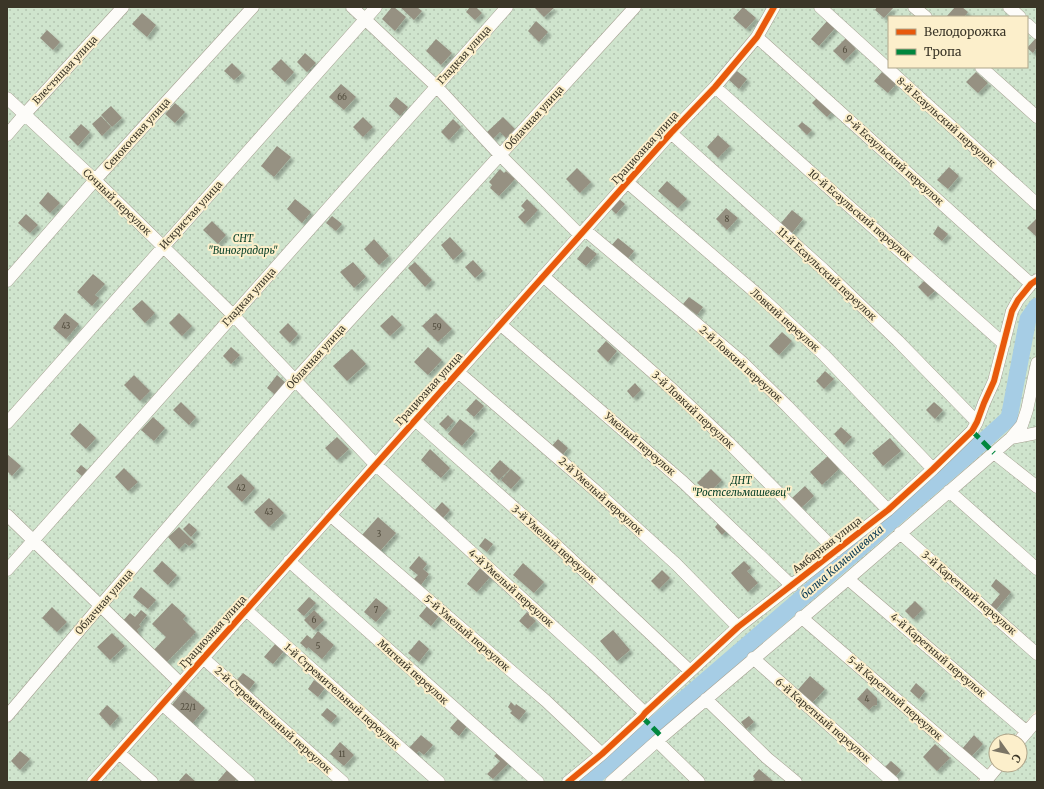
<svg xmlns="http://www.w3.org/2000/svg" width="1044" height="789" font-family="Merriweather,serif">
	<style>
		.grass { fill: url(#grass-dots); fill-rule: evenodd }
		.lines { fill: none; stroke-linecap: round; stroke-linejoin: round }
		.river { stroke: #a6cde5; stroke-width: 17 }
		.building { fill: #969182; filter: url(#shadow) }
		.minor-casing { stroke: #a5a091; stroke-width: 13 }
		.minor { stroke: #fdfcf9; stroke-width: 12 }
		.quiet { stroke: #00873e; stroke-width: 5; stroke-dasharray: 10 5; stroke-linecap: butt }
		.cycleway-casing { stroke: #fcefcb; stroke-width: 8 }
		.cycleway { stroke: #e8590c; stroke-width: 6 }
		.labels { text-anchor: middle; dominant-baseline: central; stroke-width: 4; stroke-linejoin: round; paint-order: stroke }
		.number-label { font-size: 8px; fill: #524d3e }
		.street-label { font-size: 10px; fill: #3b3628; stroke: #fcefcb }
		.park-label { font-size: 10px; font-style: italic; fill: #084028; stroke: #fcefcb }
		.water-label { font-size: 11px; font-style: italic; fill: #043551; stroke: #fcefcb }
	</style>
	<defs>
		<pattern id="grass-dots" width="8" height="8" patternUnits="userSpaceOnUse"><rect width="8" height="8" fill="#cfe4cd"/><path d="M2 2h.1M6 6h.1" fill="none" stroke="#b3c4b0" stroke-width="1.8" stroke-linecap="round"/></pattern>
		<filter id="shadow"><feDropShadow dx="3.5" dy="3.5" stdDeviation="1" flood-color="#0004"/></filter>
	</defs>
	<rect width="100%" height="100%" fill="#f1ead6"/>
	<path class="grass" d="M7 7H1037V709L1010 741H996V758L976 782H7ZM889 17H1027V67H889Z
		M1037 727V782H991L1005 765H1020V747Z"/>
	<g class="lines">
		<path class="river" d="M588 782 968 455 1009 418 1028 319 1037 306"/>
	</g>
	<path class="building" d="M392 7H394L406 17 395 31 382 19Z
		M400 7H417L422 11 414 20Z
		M470 7H476L482 13 475 20 466 12Z
		M534 7H555L544 17Z
		M743 7 756 18 746 29 733 18Z
		M877 7H894L884 18 875 10Z
		M955 7H962L968 12 964 17H949L947 16Z
		M142 13 156 25 147 37 132 24Z
		M828 20 836 27 819 46 811 39Z
		M536 21 548 32 539 42 528 31Z
		M47 30 60 42 53 50 40 38Z
		M846 38 856 49 844 61 833 51Z
		M1036 38 1037 39V47L1033 53 1027 48Z
		M436 39 452 53 441 65 426 51Z
		M305 53 316 63 307 72 297 62Z
		M281 59 294 72 285 82 271 69Z
		M232 63 242 73 234 80 224 71Z
		M737 71 747 79 739 89 729 80Z
		M882 72 896 84 888 93 874 81Z
		M976 72 988 83 978 93 966 82Z
		M341 84 356 97 344 110 329 97Z
		M820 95 835 109 827 117 812 103Z
		M396 97 408 107 400 116 389 106Z
		M175 103 185 112 175 123 165 114Z
		M111 106 122 118 112 127 101 115Z
		M101 116 111 127 102 136 92 124Z
		M363 117 373 127 363 137 353 127Z
		M503 117 515 129 506 138 500 132 493 139 487 132Z
		M453 119 461 127 449 140 441 132Z
		M802 122 812 130 807 135 798 126Z
		M81 124 90 132 78 146 69 137Z
		M718 135 730 146 718 158 707 147Z
		M277 146 291 157 274 177 261 166Z
		M949 167 959 176 948 189 937 180Z
		M577 168 591 182 580 193 566 179Z
		M500 169 504 173 506 171 515 179 499 196 490 188 492 185 489 182Z
		M667 181 687 199 678 208 658 191Z
		M48 192 60 203 50 213 39 203Z
		M617 197 625 204 616 214 609 207Z
		M295 199 311 212 302 223 287 209Z
		M527 199 538 210 525 224 518 217 525 210 521 206Z
		M726 208 738 218 727 230 716 219Z
		M792 210 803 219 792 233 781 223Z
		M26 214 38 225 30 233 18 223Z
		M332 216 342 224 336 231 326 223Z
		M1037 218V237L1027 228Z
		M212 221 226 235 218 244 203 230Z
		M938 226 948 234 942 241 933 234Z
		M450 237 463 251 453 260 441 245Z
		M618 238 634 251 626 261 609 248Z
		M374 239 389 256 379 265 364 249Z
		M587 246 597 254 586 266 577 259Z
		M473 260 483 271 475 278 465 267Z
		M353 262 366 277 354 288 340 272Z
		M415 262 432 280 425 287 408 268Z
		M93 274 105 284 95 295 99 298 92 306 77 292Z
		M929 276 939 287 928 297 918 287Z
		M689 297 703 307 697 315 683 304Z
		M142 300 155 313 145 323 132 309Z
		M65 313 79 324 66 339 53 328Z
		M179 313 192 326 182 336 169 323Z
		M436 313 452 329 438 342 422 326Z
		M392 315 402 325 390 336 380 326Z
		M288 323 298 334 290 343 279 332Z
		M782 332 792 341 779 355 769 346Z
		M606 341 617 351 608 362 597 351Z
		M231 347 240 355 231 364 223 356Z
		M428 347 442 360 428 375 414 362Z
		M352 349 366 364 347 381 333 366Z
		M825 371 834 379 824 389 816 381Z
		M134 375 150 391 140 401 124 385Z
		M277 375 288 385 278 397 267 388Z
		M635 383 641 390 633 398 627 391Z
		M476 399 484 406 474 417 466 410Z
		M181 402 196 417 189 425 173 410Z
		M934 402 943 410 935 419 926 410Z
		M448 415 454 421 446 430 439 424Z
		M153 417 165 428 154 441 141 430Z
		M460 419 475 431 462 446 448 434Z
		M80 423 96 438 86 449 70 434Z
		M841 427 852 437 844 445 834 434Z
		M337 437 349 449 337 460 325 448Z
		M890 438 901 451 883 466 872 453Z
		M558 439 568 448 561 457 550 448Z
		M430 449 450 468 441 478 421 460Z
		M7 454 21 466 12 476 7 471Z
		M828 456 839 469 822 485 810 472Z
		M500 460 510 469 499 480 490 471Z
		M81 465 87 470 82 476 76 471Z
		M124 468 138 482 128 491 115 477Z
		M511 469 521 478 511 489 501 480Z
		M711 469 722 480 709 493 697 483Z
		M241 474 255 488 242 502 227 487Z
		M805 486 814 496 801 508 792 498Z
		M269 498 284 513 269 527 254 512Z
		M442 502 450 510 443 518 435 510Z
		M378 517 396 533 380 551 362 535Z
		M721 520 729 528 722 535 715 527Z
		M189 523 197 530 191 537 183 529Z
		M179 527 194 542 189 546 185 543 179 549 168 537Z
		M485 538 493 544 487 552 479 546Z
		M419 556 427 564 423 569 429 574 421 585 414 579 418 575 409 568Z
		M162 561 177 575 168 585 153 571Z
		M744 561 751 568 747 571 758 583 748 592 731 573Z
		M523 563 544 582 534 593 513 575Z
		M481 567 491 576 477 592 467 584Z
		M662 570 670 578 659 589 651 581Z
		M996 579 1011 592 995 611 990 606 1000 594 991 586Z
		M141 587 156 600 148 609 133 597Z
		M309 597 316 603 304 616 297 610Z
		M376 598 388 608 376 622 364 612Z
		M915 601 923 609 913 619 905 611Z
		M172 603 186 616 183 619 196 632 165 664 152 652 166 637 152 624Z
		M428 605 440 615 431 626 419 616Z
		M52 607 67 622 57 632 42 618Z
		M141 610 147 615 139 625 141 626 137 630 139 632 136 636 120 624 130 613 135 617Z
		M314 610 324 620 314 630 304 620Z
		M527 612 536 621 528 629 519 621Z
		M613 630 630 650 617 661 600 641Z
		M318 631 334 645 322 659 308 647 307 649 300 643 307 635 312 639Z
		M112 633 125 646 110 660 97 647Z
		M419 640 429 649 419 662 408 653Z
		M276 643 285 650 273 664 264 657Z
		M243 673 255 682 249 690 237 680Z
		M810 676 825 689 809 706 795 693Z
		M314 680 325 688 318 697 308 689Z
		M916 683 925 691 919 699 910 691Z
		M867 688 877 698V705L873 706 869 710 857 699Z
		M184 690 205 708 192 724 171 706Z
		M511 702 515 706 516 704 526 711 519 720 510 713 512 711 508 707Z
		M107 705 119 716 110 726 99 714Z
		M327 708 337 716 331 723 321 715Z
		M749 716 754 722 746 729 741 722Z
		M458 719 467 726 459 736 450 728Z
		M421 735 433 745 424 755 419 751 415 755 408 749Z
		M974 735 983 744 970 758 961 750Z
		M340 742 354 755 344 766 330 754Z
		M935 744 950 758 937 771 923 757Z
		M500 750 511 761 493 779 487 774 500 761 494 756Z
		M20 751 30 759 20 770 11 761Z
		M891 761 901 770 896 776 885 767Z
		M228 769 238 777 234 782H217Z
		M759 769 774 782 753 781 755 779 753 776Z
		M186 773 196 782H178Z"/>
	<g class="lines">
		<defs>
			<path id="minor" d="M352 7 436 86 500 155 580 235
				M820 7 1037 204
				M914 7 926 17
				M1009 7 1020 17
				M1027 24 1037 33
				M757 37 1031 284
				M981 67 1037 117
				M715 87 1004 344
				M7 98 95 180 233 315 375 464 592 662 645 713
				M671 133 823 269 898 341 977 422
				M7 135 24 115 123 7
				M627 182 763 299 824 355 933 469
				M585 230 741 361 787 406 888 510
				M543 276 673 390 728 442 836 551
				M7 281 95 180 253 7
				M500 324 683 482 792 586
				M458 372 596 491 676 564 738 627
				M415 420 553 542 690 671
				M7 423 376 7
				M1011 438 1037 433
				M994 453 1037 487
				M949 491 1037 569
				M7 515 180 683
				M330 515 546 701 602 754
				M900 533 1037 654
				M289 561 538 782
				M7 570 507 7
				M848 579 1027 732
				M246 610 439 782
				M801 617 988 778
				M203 658 343 782
				M753 658 893 782
				M706 699 767 758 796 782
				M162 704 249 782
				M7 716 100 606 295 380 635 7
				M657 741 699 782
				M1019 741 1037 720
				M119 753 152 782
				M93 782 671 133 715 87 757 37 774 7
				M568 782 602 754 642 717 645 713 738 627 888 510 933 469 972 431 977 422 984 403 994 381 1012 311 1018 300 1031 284 1037 280
				M611 782 657 741 848 579 1011 438 1022 425 1027 410 1037 363
				M985 782 999 765"/>
		</defs>
		<use href="#minor" class="minor-casing"/>
		<use href="#minor" class="minor"/>
		<path class="quiet" d="M972 431 994 453
			M642 717 662 737"/>
		<defs>
			<path id="cycleway" d="M93 782 671 133 715 87 757 37 774 7
				M568 782 602 754 642 717 645 713 738 627 888 510 933 469 972 431 977 422 984 403 994 381 1012 311 1018 300 1031 284 1037 280"/>
		</defs>
		<use href="#cycleway" class="cycleway-casing"/>
		<use href="#cycleway" class="cycleway"/>
	</g>
	<g class="labels">
		<g class="number-label">
			<text x="845" y="50">6</text>
			<text x="342" y="97">66</text>
			<text x="727" y="219">8</text>
			<text x="66" y="326">43</text>
			<text x="437" y="327">59</text>
			<text x="241" y="488">42</text>
			<text x="269" y="512">43</text>
			<text x="379" y="534">3</text>
			<text x="376" y="610">7</text>
			<text x="314" y="620">6</text>
			<text x="318" y="646">5</text>
			<text x="867" y="699">4</text>
			<text x="188" y="707">22/1</text>
			<text x="342" y="754">11</text>
		</g>
		<g class="street-label">
			<text transform="translate(464 55) rotate(-48)">Гладкая улица</text>
			<text transform="translate(65 70) rotate(-47)">Блестящая улица</text>
			<text transform="translate(534 118) rotate(-48)">Облачная улица</text>
			<text transform="translate(946 122) rotate(42)">8-й Есаульский переулок</text>
			<text transform="translate(137 134) rotate(-48)">Сенокосная улица</text>
			<text transform="translate(645 148) rotate(-48)">Грациозная улица</text>
			<text transform="translate(894 160) rotate(42)">9-й Есаульский переулок</text>
			<text transform="translate(117 202) rotate(44)">Сочный переулок</text>
			<text transform="translate(191 215) rotate(-48)">Искристая улица</text>
			<text transform="translate(860 215) rotate(41)">10-й Есаульский переулок</text>
			<text transform="translate(827 274) rotate(43)">11-й Есаульский переулок</text>
			<text transform="translate(249 297) rotate(-48)">Гладкая улица</text>
			<text transform="translate(785 320) rotate(42)">Ловкий переулок</text>
			<text transform="translate(316 357) rotate(-48)">Облачная улица</text>
			<text transform="translate(741 364) rotate(42)">2-й Ловкий переулок</text>
			<text transform="translate(429 389) rotate(-48)">Грациозная улица</text>
			<text transform="translate(693 410) rotate(43)">3-й Ловкий переулок</text>
			<text transform="translate(640 444) rotate(41)">Умелый переулок</text>
			<text transform="translate(601 496) rotate(42)">2-й Умелый переулок</text>
			<text transform="translate(554 544) rotate(42)">3-й Умелый переулок</text>
			<text transform="translate(827 545) rotate(-38)">Амбарная улица</text>
			<text transform="translate(511 588) rotate(42)">4-й Умелый переулок</text>
			<text transform="translate(969 593) rotate(41)">3-й Каретный переулок</text>
			<text transform="translate(104 602) rotate(-49)">Облачная улица</text>
			<text transform="translate(213 632) rotate(-48)">Грациозная улица</text>
			<text transform="translate(467 633) rotate(41)">5-й Умелый переулок</text>
			<text transform="translate(938 655) rotate(41)">4-й Каретный переулок</text>
			<text transform="translate(413 672) rotate(42)">Мягкий переулок</text>
			<text transform="translate(342 696) rotate(42)">1-й Стремительный переулок</text>
			<text transform="translate(895 698) rotate(41)">5-й Каретный переулок</text>
			<text transform="translate(273 720) rotate(42)">2-й Стремительный переулок</text>
			<text transform="translate(823 720) rotate(41)">6-й Каретный переулок</text>
		</g>
		<g class="park-label">
			<text x="243" y="238">СНТ<tspan x="243" dy="12">"Виноградарь"</tspan></text>
			<text x="741" y="480">ДНТ<tspan x="741" dy="12">"Ростсельмашевец"</tspan></text>
		</g>
		<g class="water-label">
			<text transform="translate(842 562) rotate(-41)">балка Камышеваха</text>
		</g>
	</g>
	<rect width="1044" height="789" fill="none" stroke="#3b3628" stroke-width="16"/>
	<rect x="888" y="16" width="140" height="52" fill="#fcefcb" stroke="#afa58a"/>
	<rect x="896" y="29" width="20" height="6" fill="#e8590c" stroke="#afa58a"/>
	<text x="924" y="36" font-size="12" fill="#3b3628">Велодорожка</text>
	<rect x="896" y="49" width="20" height="6" fill="#00873e" stroke="#afa58a"/>
	<text x="924" y="56" font-size="12" fill="#3b3628">Тропа</text>
	<g transform="translate(1008 753) rotate(123)"><circle r="19" fill="#fcefcb" stroke="#afa58a"/>
	<path d="M0-3L7 15L0 10L-7 15Z" fill="#7b7565"/>
	<text y="-6" font-size="11" font-weight="bold" text-anchor="middle" fill="#3b3628">С</text>
	</g>
</svg>
